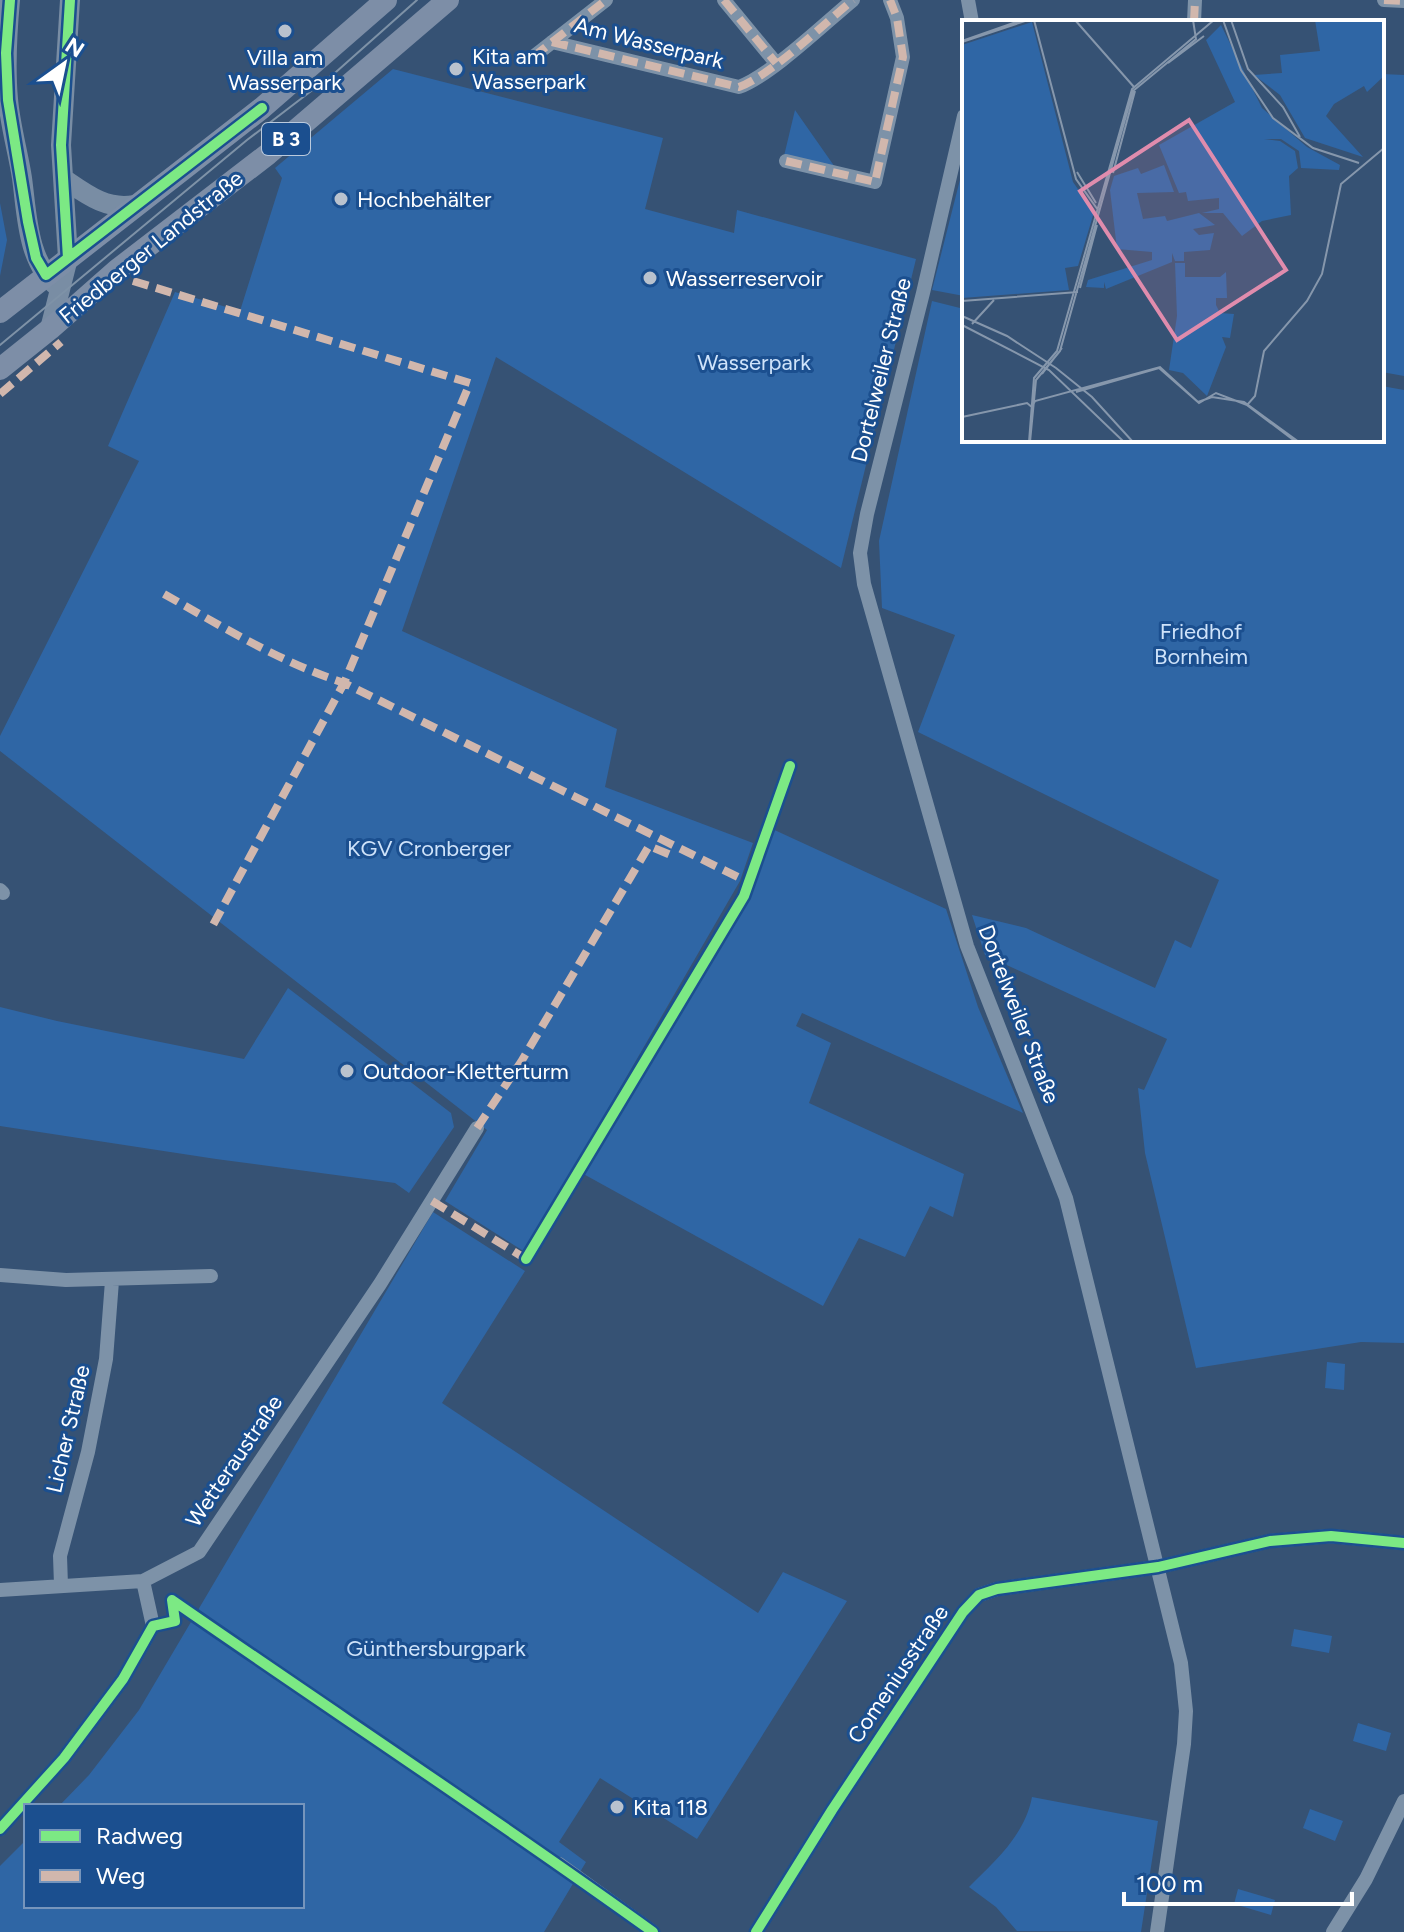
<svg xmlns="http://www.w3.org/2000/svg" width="1404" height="1932" font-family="Figtree,sans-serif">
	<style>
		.green { fill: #2f66a5 }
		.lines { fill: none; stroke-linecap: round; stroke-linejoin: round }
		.street { stroke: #7d92a8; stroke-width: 14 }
		.secondary { stroke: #798da4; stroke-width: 20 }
		.primary { stroke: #7d8ea7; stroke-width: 22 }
		.tram { stroke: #7e92a7; stroke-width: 2 }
		.quiet { stroke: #d1b7ad; stroke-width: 8; stroke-dasharray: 16 8; stroke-linecap: butt }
		.cycleway-casing { stroke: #1b4f8f; stroke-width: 15 }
		.cycleway { stroke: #7ce984; stroke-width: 10 }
		.poi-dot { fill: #b9c2ce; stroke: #1b4f8f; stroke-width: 3 }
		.labels { text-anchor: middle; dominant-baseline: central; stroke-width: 6; stroke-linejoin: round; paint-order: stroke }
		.shield { fill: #1b4f8f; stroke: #bbcadd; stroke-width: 2 }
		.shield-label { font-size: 20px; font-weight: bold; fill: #fff }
		.street-label { font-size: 22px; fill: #fff; stroke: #1b4f8f }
		.poi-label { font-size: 22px; fill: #fff; stroke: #1b4f8f; text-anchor: start }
		.park-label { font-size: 22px; fill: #cfe3fa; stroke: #1b4f8f }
		.inset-road { fill: none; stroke: #8697ac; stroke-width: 2 }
		.view { fill: #e08cad; fill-opacity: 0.15; stroke: #e08cad; stroke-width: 4 }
		.inset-edge { fill: none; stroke: #fff; stroke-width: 4 }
	</style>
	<rect width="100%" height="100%" fill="#365274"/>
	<path class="green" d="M393 69 663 138 645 209 734 233 737 210 916 259 841 568 496 357 402 631 617 729 605 787 753 843 740 881 525 1252 445 1201 487 1130 0 751V736L139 461 108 446 175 292 240 311 282 178 275 168Z
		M1382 74 1404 75V376L1382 372Z
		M795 110 837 170 784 156Z
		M964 164V296L932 290Z
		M0 203 7 240 0 276Z
		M932 301 964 309V440H1382V386L1404 390V1343L1361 1342 1196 1368 1145 1153 1138 1088 1144 1090 1167 1039 985 955 972 915 1026 928 1155 988 1175 940 1191 948 1219 880 918 732 955 635 882 608 879 541Z
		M768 827 946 909 978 1007 1023 1113 802 1013 796 1026 831 1043 809 1103 964 1174 953 1217 930 1206 905 1257 859 1238 823 1306 578 1171 690 977 751 884Z
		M288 988 451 1113 454 1127 409 1193 395 1183 216 1159 0 1126V1007L57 1021 244 1059Z
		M433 1212 525 1271 442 1403 758 1613 783 1572 847 1601 697 1839 600 1778 559 1842 586 1862 544 1932H0V1866L26 1840V1906H302V1806H59L89 1775 139 1710Z
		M1327 1362 1345 1364 1344 1390 1325 1388Z
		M1294 1629 1332 1636 1329 1653 1291 1646Z
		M1358 1723 1391 1733 1386 1751 1353 1741Z
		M1032 1797 1158 1821 1141 1932 1017 1931 996 1907 969 1887C995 1861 1025 1835 1032 1797Z
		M1310 1809 1343 1821 1335 1841 1303 1828Z
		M1238 1889 1275 1900 1271 1915 1234 1904Z"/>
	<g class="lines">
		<path class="street" d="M724 0 776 63
			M968 0 972 22
			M1384 0 1404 1
			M1194 22 1195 0
			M552 42 739 87C770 76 825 23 853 0
			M533 57 606 0
			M964 116 923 293 867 514 860 553 864 584 967 946 1066 1198 1181 1663 1186 1711 1184 1744 1157 1932
			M786 161 875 182 903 57 897 18 890 0
			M0 890 3 893
			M0 1275 66 1280 211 1276
			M61 1585 60 1556 88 1452 106 1359 112 1281
			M0 1590 143 1581 199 1552 380 1284 477 1128
			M0 1829 64 1758 123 1679 153 1626 143 1581
			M559 1864 653 1932
			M756 1932 832 1810 963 1612 979 1595 997 1589 1158 1567 1270 1541 1331 1536 1404 1543
			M1333 1932 1366 1879 1404 1801"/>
		<path class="secondary" d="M10 0C7 33 5 66 8 99 10 125 18 152 22 178 27 214 27 262 58 287
			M64 179C86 194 106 210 134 205
			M50 329 68 258 61 145 70 0"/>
		<path class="primary" d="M0 312 262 108 386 0
			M0 369 50 329 117 270 268 154 448 0"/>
		<path class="tram" d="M0 345 247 140 336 72 417 0"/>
		<path class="quiet" d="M724 0 776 63
			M1384 0 1404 1
			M1194 22 1195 0
			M552 42 739 87C770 76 825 23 853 0
			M533 57 606 0
			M786 161 875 182 903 57 897 18 890 0
			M133 281 470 383 344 683 213 925
			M0 394 61 342
			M164 594C223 627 280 662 344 683L748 882
			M477 1128 521 1062 649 846 673 856
			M432 1201 526 1259 529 1254"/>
		<defs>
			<path id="cycleway" d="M10 0 6 53 8 100 28 222 36 258 46 275 262 108
				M68 258 61 145 70 0
				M526 1259 744 896 790 766
				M172 1600C332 1711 495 1818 653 1932
				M0 1829 64 1758 123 1679 153 1626 175 1621 172 1600
				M756 1932 832 1810 963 1612 979 1595 997 1589 1158 1567 1270 1541 1331 1536 1404 1543"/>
		</defs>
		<use href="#cycleway" class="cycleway-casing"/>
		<use href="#cycleway" class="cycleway"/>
	</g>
	<g class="poi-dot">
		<circle cx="285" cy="31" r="8"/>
		<circle cx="456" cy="69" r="8"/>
		<circle cx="341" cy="199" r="8"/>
		<circle cx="650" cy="278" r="8"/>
		<circle cx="347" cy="1071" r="8"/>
		<circle cx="617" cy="1807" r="8"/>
	</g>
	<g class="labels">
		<rect class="shield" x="262" y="123" width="48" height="32" rx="6"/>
		<g class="shield-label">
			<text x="286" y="139">B 3</text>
		</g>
		<g class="street-label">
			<text transform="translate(649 43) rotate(14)">Am Wasserpark</text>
			<text transform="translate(151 247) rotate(-39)">Friedberger Landstraße</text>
			<text transform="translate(881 370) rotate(-76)">Dortelweiler Straße</text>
			<text transform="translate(1019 1014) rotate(69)">Dortelweiler Straße</text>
			<text transform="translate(68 1429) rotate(-77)">Licher Straße</text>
			<text transform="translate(234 1461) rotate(-56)">Wetteraustraße</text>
			<text transform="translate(898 1674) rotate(-56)">Comeniusstraße</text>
		</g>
		<g class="poi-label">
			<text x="472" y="56">Kita am<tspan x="472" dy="25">Wasserpark</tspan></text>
			<text x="285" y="57" text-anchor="middle">Villa am<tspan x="285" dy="25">Wasserpark</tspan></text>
			<text x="357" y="199">Hochbehälter</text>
			<text x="666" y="278">Wasserreservoir</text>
			<text x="363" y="1071">Outdoor-Kletterturm</text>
			<text x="633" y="1807">Kita 118</text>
		</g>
		<g class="park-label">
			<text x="754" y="362">Wasserpark</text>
			<text x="1201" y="631">Friedhof<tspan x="1201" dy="25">Bornheim</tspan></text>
			<text x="429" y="848">KGV Cronberger</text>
			<text x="436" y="1648">Günthersburgpark</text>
		</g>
	</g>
	<g transform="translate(962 20)">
		<rect width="422" height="422" fill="#365274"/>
		<path d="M353 0H422V56L405 72 402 66 372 84 364 96 401 137 343 118 318 75 292 55 320 53 318 35 358 31ZM70 2 111 162 132 192 116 246 103 248 107 270 0 278V25ZM259 5 300 88 345 127 378 145 377 150 339 148 337 131 319 119H302L318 121 333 131 336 148 327 156 329 195 300 201 280 216 261 193H240L257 189V178L226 181 224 172 217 173 197 125 273 82 244 20ZM202 145 212 172 175 173 181 199 203 196 205 201 237 193 253 205 231 209 237 215 252 213 248 230 222 232V241H213L210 233V242L144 269 142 262V268L124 267 126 260 190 240V232L155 229 148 170 152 156 176 148 179 154ZM213 243H223V257H258L264 252 265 278H254V285L258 293 272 294 268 318 260 317 264 327 245 376 221 353 207 350 215 296Z" fill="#2f66a5"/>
		<path class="inset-road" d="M72 0 114 159 136 190M113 0 172 67M261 0 279 50 311 98 351 128 397 143M269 0 286 49 321 87 338 117M0 21 60 0M0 22 66 0M206 43 242 16M115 152 134 183M151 153 173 71M118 268 135 205M0 281 116 272M0 296 45 316 94 348 130 377 171 422M10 304 32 280M0 305 87 350 162 422M80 354 100 328M114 372 197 348 237 383 254 373 285 385M70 387 73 381 198 347 236 382 250 377 282 382 337 422M0 397 65 383 71 388M67 422 72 358 95 331 170 69 252 0M68 422 74 360 98 331 171 71 234 19 231 0M334 422 285 385 293 376 302 331 345 281 360 254 379 164 422 128"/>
		<path class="view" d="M227 100 324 250 215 320 118 171Z"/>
		<rect width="422" height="422" class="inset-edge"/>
	</g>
	<rect x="24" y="1804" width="280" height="104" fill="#1b4f8f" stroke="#7695bc" stroke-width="2"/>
	<rect x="40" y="1830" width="40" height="12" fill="#7ce984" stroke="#7695bc" stroke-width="2"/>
	<text x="96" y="1844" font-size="24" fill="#ffffff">Radweg</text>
	<rect x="40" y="1870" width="40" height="12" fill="#d1b7ad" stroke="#7695bc" stroke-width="2"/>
	<text x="96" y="1884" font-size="24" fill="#ffffff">Weg</text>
	<g transform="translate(64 64) rotate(33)" stroke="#1b4f8f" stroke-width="6" paint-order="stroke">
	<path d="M0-6L14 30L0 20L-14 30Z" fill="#ffffff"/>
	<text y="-12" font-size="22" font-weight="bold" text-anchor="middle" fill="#ffffff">N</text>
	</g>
	<path d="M1124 1892v12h228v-12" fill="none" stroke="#ffffff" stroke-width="4"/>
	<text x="1136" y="1892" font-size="24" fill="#ffffff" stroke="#1b4f8f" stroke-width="6" paint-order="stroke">100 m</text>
</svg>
